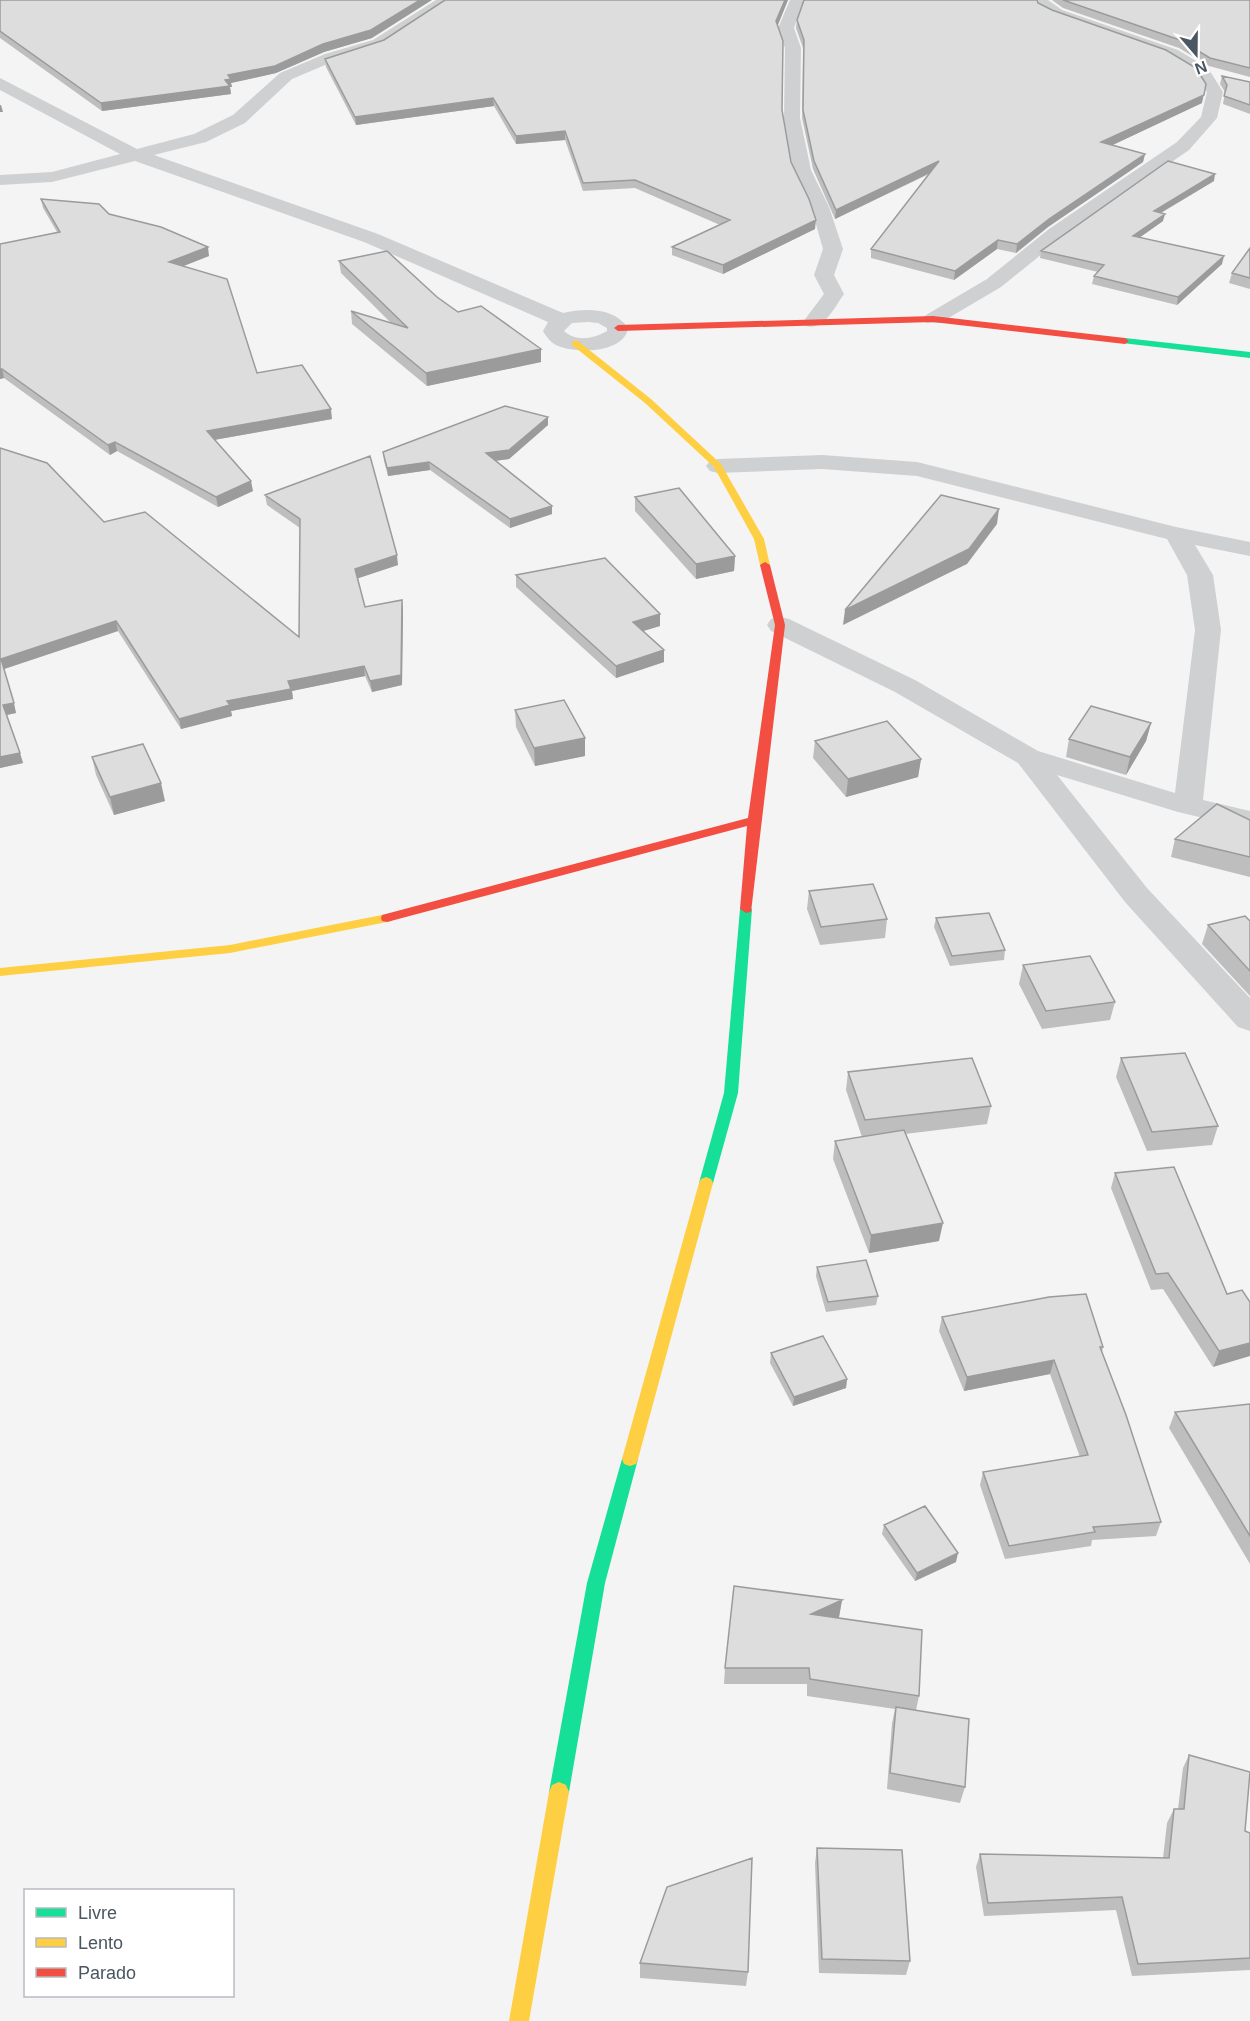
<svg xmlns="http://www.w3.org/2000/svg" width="1250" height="2021" font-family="Arial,sans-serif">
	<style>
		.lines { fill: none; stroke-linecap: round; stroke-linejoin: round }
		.street { fill: #ced0d2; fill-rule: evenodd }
		.fast { fill: #16e098; fill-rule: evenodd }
		.slow { fill: #ffcf43; fill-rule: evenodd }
		.jam { fill: #f24e42; fill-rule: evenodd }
		.wall { fill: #bebebf }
		.shaded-wall { fill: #9b9b9b }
		.building { fill: #ddddde; stroke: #9b9b9b; stroke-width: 1.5 }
	</style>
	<rect width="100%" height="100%" fill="#f4f4f4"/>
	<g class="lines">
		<path class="street" d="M436 0H453L383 46 337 60 292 79 245 123 206 142 154 155 378 234 563 313C585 308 614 307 628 328 624 354 574 354 556 345 550 342 546 336 543 331L548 322 364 242 135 161 52 182 0 185V175L52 172 120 154 0 90V78L137 149 194 134 233 115 280 73 325 54 373 40ZM588 322 598 323 607 328V331C593 339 576 342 564 331L572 323Z
			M790 0H804L794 28 801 48 800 118 811 170 829 207 843 249 834 275 844 294C834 308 824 331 806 326L803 322 824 294 814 275 823 249 811 207 793 170 784 118 785 48 778 28Z
			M1034 0H1048L1062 10 1178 50 1208 68 1223 92 1217 118 1189 150 1063 237 1001 287 940 323H926L923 319 926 315 987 279 1049 229 1177 142 1201 117 1207 92 1196 74 1166 56 1052 16 1039 9Z
			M822 455 917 462 1176 527 1250 542V556L1195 545 1213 575 1221 630 1203 800 1250 811V829L1178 812 1057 775 1147 888 1250 998V1031L1238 1027 1125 902 1018 763 895 692 771 631 767 625 771 619 780 617 789 619 915 680 1038 751 1175 793 1195 630 1187 575 1167 539 917 476 822 469 718 473 710 471 706 466 710 461 718 459Z"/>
		<path class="fast" d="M1125 338 1250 352V358L1122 343 1121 341Z
			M746 905 752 909 738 1093 713 1183 711 1187H701L699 1183 724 1093 740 909Z
			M630 1452 636 1454 638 1459 605 1583 569 1792 566 1799 559 1802 552 1799 549 1792 587 1583 622 1459 624 1454Z"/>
		<path class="slow" d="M572 341H578L651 399 721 464 764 539 770 565 769 567H761L760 565 754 539 714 467 645 403 572 345Z
			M387 914 393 918 392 921 230 953 0 976V968L230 945Z
			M706 1177 711 1179 713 1183 638 1459 636 1464 630 1466 624 1464 622 1459 699 1183 701 1179Z
			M559 1782 566 1785 569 1792 529 2021H509L549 1792 552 1785Z"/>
		<path class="jam" d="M933 316 1125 338 1129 341 1125 344 933 322 618 331 614 328 618 325Z
			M765 562 770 565 785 625 751 912 746 913 740 909 747 826 387 922 382 921 381 918 382 915 748 818 775 625 760 565Z"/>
	</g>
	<path class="wall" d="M0 0 372 38 324 52 276 73 231 83 232 87H230L231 94 102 111 0 38Z
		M445 0H788L778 25 782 110 791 162 815 229 723 274 672 255V247L720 225 635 188 583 191 565 140 516 144 494 106 356 125 326 67 325 59 384 40Z
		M1052 0H1250V77L1209 66 1179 48 1063 8Z
		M1038 3 1202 103 1112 145 1145 154 1143 162 1048 227 1016 253 997 249 954 280 871 258V249L929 174 835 219 813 169 802 118 803 48 796 28 797 20Z
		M1222 76 1250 82V114L1223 104 1225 92 1220 84Z
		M1214 181 1161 213 1163 221 1140 237 1222 264 1177 305 1092 284 1094 276 1098 272 1040 258 1041 251Z
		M41 199 109 214 209 256 183 266 257 373 332 419 214 440 253 491 218 507 117 451 110 455 4 378 0 379V244L57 232 43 208Z
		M1250 248V289L1229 283 1232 273Z
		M339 261 437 297 458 312 541 362 427 386 352 324 351 311 391 323 341 273Z
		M548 425 509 459 495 461 552 506V514L510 528 430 470 388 476 384 461 383 452Z
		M0 448 104 522 299 637 300 528 267 505 265 495 398 565 358 578 365 607 402 600 403 610 402 685 372 692 365 676 301 689 292 691 293 699 231 711 232 716 181 729 118 631 4 669 16 713 7 715 23 763 0 768Z
		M635 497 735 556 734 571 696 579 635 511Z
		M516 575 660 626 643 631 664 662 616 678 516 587Z
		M515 710 585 756 535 766 516 727Z
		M1151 723 1146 741 1126 775 1066 757 1069 739Z
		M815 741 921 759 918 777 846 797 813 758Z
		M92 757 165 801 114 815 96 775Z
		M1250 820V877L1171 857 1175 839Z
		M809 891 887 919 885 938 820 945 807 909Z
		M936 918 1005 950 1004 960 950 966 934 927Z
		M1250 921V996L1202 944 1208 925Z
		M1023 965 1115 1002 1110 1020 1042 1029 1019 984Z
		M1121 1058 1218 1126 1212 1145 1147 1151 1116 1077Z
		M848 1072 991 1106 987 1124 905 1134 939 1241 869 1253 833 1159 835 1141 862 1137 846 1090Z
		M1115 1173 1227 1294 1242 1290 1213 1367 1163 1289 1151 1290 1111 1188Z
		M817 1267 878 1296 876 1305 826 1312 816 1276Z
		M942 1317 1103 1347 1102 1353 1161 1522 1156 1536 1092 1540 1091 1546 1005 1559 980 1485 983 1472 1080 1457 1050 1374 964 1391 939 1331Z
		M771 1353 847 1379 846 1388 793 1406 770 1363Z
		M1250 1404V1564L1169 1428 1175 1412Z
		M884 1525 956 1562 915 1581 882 1534Z
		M842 1600 839 1617 837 1618 919 1696 916 1710 965 1787 960 1803 887 1789 892 1723 895 1709 807 1696V1684H724L725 1668Z
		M1189 1755 1245 1831 1250 1833V1970L1132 1976 1116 1910 984 1916 976 1867 980 1854 1163 1858 1167 1823 1174 1809H1178L1183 1768Z
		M817 1848 910 1961 906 1975 819 1973 815 1863Z
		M640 1963 748 1972 746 1986 640 1978Z"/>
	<path class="shaded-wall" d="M420 0H432L372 38 324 52 276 73 231 83 232 87H230L231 94 102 111 101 103 228 75Z
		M785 0H788L776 29V21Z
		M1206 84 1202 103 1100 151 1101 142Z
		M493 98 494 106 356 125 355 117Z
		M0 105H1L3 112H0Z
		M565 131V140L516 144V136Z
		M1145 154 1143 162 1048 227 1016 253 1017 244 1049 219Z
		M939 161 938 169 835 219 836 210Z
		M1215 174 1214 181 1152 218 1154 211Z
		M1165 214 1163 221 1132 243 1133 236Z
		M816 220 815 229 723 274V265Z
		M998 240 997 249 954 280 955 271Z
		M208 247 209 256 171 271 169 262Z
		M1224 256 1222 264 1177 305 1178 297Z
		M541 349V362L427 386 426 373Z
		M0 369H2L4 378 0 379Z
		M331 409 332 419 208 441 207 431Z
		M548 417V425L509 459 486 462V453Z
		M115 442 117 451 110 455 108 445Z
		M429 462 430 470 388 476 387 468Z
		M251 481 253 491 218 507 216 497Z
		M552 506V514L510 528V519Z
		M999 509 997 524 967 564 843 625 845 610Z
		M397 555 398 565 356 579 355 569Z
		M735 556 734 571 696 579V564Z
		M402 600 403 610 402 685 372 692 370 681Z
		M660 614V626L633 634V622Z
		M116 621 118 631 4 669 1 659Z
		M664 650V662L616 678V666Z
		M364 666 365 676 292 691 293 699 231 711 232 716 181 729 179 719 227 701 288 681Z
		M14 703 16 713 6 715 3 705Z
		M1151 723 1146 741 1126 775 1130 757Z
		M585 738V756L535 766 534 748Z
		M20 753 23 763 0 768V757Z
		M921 759 918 777 846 797 848 779Z
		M161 783 165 801 114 815 110 797Z
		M943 1223 939 1241 869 1253 871 1235Z
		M1250 1343V1356L1213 1367 1219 1351Z
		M1054 1360 1050 1374 964 1391 967 1377Z
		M847 1379 846 1388 793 1406 794 1397Z
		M958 1553 956 1562 915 1581 917 1573Z
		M842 1600 839 1617 809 1631 811 1614Z"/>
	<path class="building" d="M0 0H420L371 30 323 44 275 66 228 75 231 79 225 80 230 86 101 103 0 31Z
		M445 0H785L776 21 783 41 782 110 791 162 809 199 816 220 723 265 672 247 730 220 635 180 583 183 565 131 516 136 493 98 355 117 325 59 384 40Z
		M804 0H1037L1038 3 1052 10 1166 50 1196 68 1206 84 1204 95 1101 142 1145 154 1049 219 1017 244 998 240 955 271 871 249 939 161 836 210 814 161 803 110 804 40 797 20Z
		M1063 0H1250V68L1210 58 1180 40Z
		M1222 76 1250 82V105L1224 96 1227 85Z
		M1168 161 1215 174 1154 211 1165 214 1133 236 1224 256 1178 297 1094 276 1104 265 1041 251Z
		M41 199 99 204 109 214 161 227 208 247 169 262 227 279 257 373 302 365 331 409 207 431 251 481 216 497 115 442 108 445 2 369H0V244L60 232Z
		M1250 248V278L1232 273Z
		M387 251 437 297 458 312 481 306 541 349 426 373 351 311 408 328 339 261Z
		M505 406 548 417 509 450 486 453 552 506 510 519 429 462 387 468 383 452Z
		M0 448 47 463 104 522 145 512 299 637 300 519 265 495 370 456 397 555 355 569 365 607 402 600 401 675 370 681 364 666 299 679 288 681 291 689 227 701 230 705 179 719 116 621 1 659 14 703 3 705 20 753 0 757Z
		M679 488 735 556 696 564 635 497Z
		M941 495 999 509 969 549 845 610Z
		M605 558 660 614 633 622 664 650 616 666 516 575Z
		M564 700 585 738 534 748 515 710Z
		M1091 706 1151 723 1130 757 1069 739Z
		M887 721 921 759 848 779 815 741Z
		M143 744 161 783 110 797 92 757Z
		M1217 804 1250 820V857L1175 839Z
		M873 884 887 919 821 927 809 891Z
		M989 913 1005 950 952 956 936 918Z
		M1245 916 1250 921V971L1208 925Z
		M1090 956 1115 1002 1046 1011 1023 965Z
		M1185 1053 1218 1126 1152 1132 1121 1058Z
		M972 1058 991 1106 865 1120 848 1072Z
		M904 1130 943 1223 871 1235 835 1141Z
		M1174 1167 1227 1294 1242 1290 1250 1302V1343L1219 1351 1168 1273 1156 1274 1115 1173Z
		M866 1260 878 1296 828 1302 817 1267Z
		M1086 1294 1103 1347H1100L1126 1415 1161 1522 1093 1527 1095 1532 1009 1546 983 1472 1088 1455 1054 1360 967 1377 942 1317 1049 1297Z
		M823 1336 847 1379 794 1397 771 1353Z
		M1250 1404V1536L1175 1412Z
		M925 1506 958 1553 917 1573 884 1525Z
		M734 1586 842 1600 811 1614 922 1630 919 1696 810 1679 809 1668H725Z
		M896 1707 969 1719 965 1787 890 1773Z
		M1189 1755 1250 1772 1245 1831 1250 1833V1958L1138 1964 1122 1897 988 1903 980 1854 1169 1858 1174 1809H1184Z
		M817 1848 902 1850 910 1961 822 1959Z
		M752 1858 748 1972 640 1963 667 1887Z"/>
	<rect x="24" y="1889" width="210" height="108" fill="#ffffff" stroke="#b7bbc0" stroke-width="1.5"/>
	<rect x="36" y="1908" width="30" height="9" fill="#16e098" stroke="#b7bbc0" stroke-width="1.5"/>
	<text x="78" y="1919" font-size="18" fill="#4a5661">Livre</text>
	<rect x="36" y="1938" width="30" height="9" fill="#ffcf43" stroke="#b7bbc0" stroke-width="1.5"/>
	<text x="78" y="1949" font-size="18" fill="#4a5661">Lento</text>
	<rect x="36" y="1968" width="30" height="9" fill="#f24e42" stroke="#b7bbc0" stroke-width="1.5"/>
	<text x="78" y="1979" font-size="18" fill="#4a5661">Parado</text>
	<g transform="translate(1196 54) rotate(160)" stroke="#ffffff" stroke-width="4.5" paint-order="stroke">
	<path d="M0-4.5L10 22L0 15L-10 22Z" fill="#4a5661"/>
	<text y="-9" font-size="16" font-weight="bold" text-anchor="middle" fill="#4a5661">N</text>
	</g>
</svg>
